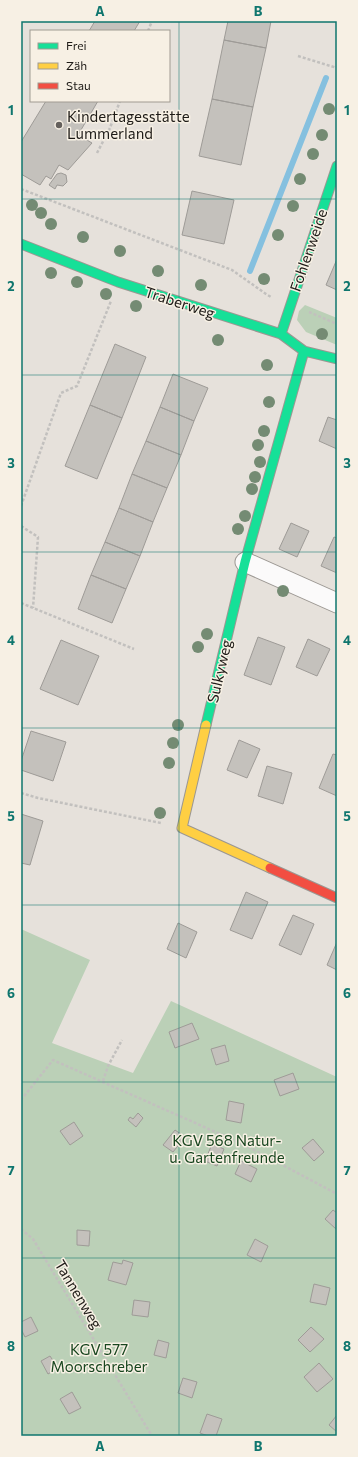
<svg xmlns="http://www.w3.org/2000/svg" width="358" height="1457" font-family="Commissioner,sans-serif">
	<style>
		.green { fill: #bbd0b7 }
		.lines { fill: none; stroke-linecap: round; stroke-linejoin: round }
		.stream { stroke: #85c0df; stroke-width: 6 }
		.building { fill: #c4c1bc; stroke: #9e9b97 }
		.street-casing { stroke: #9b9792; stroke-width: 21 }
		.fast-casing { stroke: #9b9792; stroke-width: 11 }
		.slow-casing { stroke: #9b9792; stroke-width: 11 }
		.jam-casing { stroke: #9b9792; stroke-width: 11 }
		.path { stroke: #c2c0be; stroke-width: 2.5; stroke-dasharray: 3 2; stroke-linecap: butt }
		.street { stroke: #fbfafa; stroke-width: 19 }
		.fast { stroke: #16e098; stroke-width: 9 }
		.slow { stroke: #ffcf43; stroke-width: 9 }
		.jam { stroke: #f24e42; stroke-width: 9 }
		.tree { fill: #748b73 }
		.grid { fill: none; stroke: #0f766e; stroke-width: 1; stroke-opacity: 0.55 }
		.poi-dot { fill: #64605c; stroke: #f7f0e4; stroke-width: 1.5 }
		.labels { text-anchor: middle; dominant-baseline: central; stroke-width: 3; stroke-linejoin: round; paint-order: stroke }
		.poi-label { font-size: 15px; fill: #1e1b17; stroke: #f7f0e4; text-anchor: start }
		.street-label { font-size: 15px; fill: #1e1b17; stroke: #f7f0e4 }
		.park-label { font-size: 15px; fill: #17451e; stroke: #f7f0e4 }
		.neatline { fill: none; stroke: #0f766e; stroke-width: 1.5 }
		.grid-label { font-size: 13px; text-anchor: middle; font-weight: bold; fill: #0f766e }
	</style>
	<rect width="100%" height="100%" fill="#e6e1db"/>
	<path class="green" d="M305 305 337 318V345L306 332 297 320 299 311Z
		M21 929 90 960 52 1043 133 1073 171 1001 337 1077V1436H21Z"/>
	<g class="lines">
		<path class="stream" d="M250 271 326 78"/>
	</g>
	<path class="building" d="M95 21H140L134 31H89Z
		M228 21H271L266 48 224 40Z
		M224 40 266 48 253 107 212 99Z
		M212 99 253 107 241 165 199 156Z
		M46 101H98L78 135 92 143 68 170 59 165 51 179 46 176 40 185 21 174V142Z
		M61 173 66 175 67 182 63 186 57 185 55 189 49 185 57 174Z
		M192 191 234 200 224 244 182 235Z
		M337 259V290L326 285Z
		M115 344 146 357 122 418 90 405Z
		M173 374 208 388 194 421 160 407Z
		M90 405 122 418 97 479 65 466Z
		M160 407 194 421 181 455 146 441Z
		M328 417 337 420V449L319 441Z
		M146 441 181 455 167 488 132 474Z
		M132 474 167 488 153 522 119 508Z
		M119 508 153 522 140 556 105 542Z
		M291 523 309 531 297 557 279 549Z
		M334 537 337 538V573L321 566Z
		M105 542 140 556 126 589 91 575Z
		M91 575 126 589 112 623 78 609Z
		M258 637 285 647 271 685 244 675Z
		M308 639 330 649 317 676 296 667Z
		M61 640 99 656 78 705 40 689Z
		M31 731 66 742 53 781 21 770V761Z
		M239 740 260 749 247 778 227 770Z
		M333 754 337 755V796L319 788Z
		M267 766 292 773 283 804 258 796Z
		M21 814 43 821 30 865 21 863Z
		M246 892 268 902 252 939 230 930Z
		M293 915 314 924 301 955 279 945Z
		M178 923 197 932 186 958 167 949Z
		M337 942V970L327 965Z
		M192 1023 199 1039 175 1048 169 1032Z
		M225 1045 229 1061 216 1065 211 1049Z
		M293 1073 299 1089 280 1096 274 1080Z
		M229 1101 244 1104 241 1123 226 1120Z
		M138 1113 143 1118 136 1127 128 1120 130 1117 133 1119Z
		M74 1122 83 1136 70 1145 60 1131Z
		M175 1130 185 1137 173 1152 163 1145Z
		M313 1139 324 1152 314 1161 302 1148Z
		M212 1144 224 1149 217 1166 205 1161Z
		M241 1161 257 1169 251 1182 235 1174Z
		M333 1210 337 1213 336 1229 325 1219Z
		M77 1230 90 1231 89 1246 77 1245Z
		M255 1239 268 1246 261 1262 247 1255Z
		M123 1260 133 1263 126 1285 108 1280 113 1262 122 1264Z
		M314 1284 330 1288 326 1305 310 1302Z
		M134 1300 150 1302 148 1317 132 1315Z
		M31 1317 38 1331 25 1337 21 1329V1322Z
		M311 1327 324 1339 310 1352 298 1340Z
		M158 1340 169 1343 166 1358 154 1355Z
		M50 1356 58 1368 48 1374 41 1361Z
		M319 1363 333 1379 317 1392 304 1377Z
		M183 1378 197 1382 192 1398 178 1393Z
		M72 1392 81 1408 69 1414 60 1399Z
		M207 1414 222 1419 216 1436H208L200 1433Z
		M337 1415V1432L329 1425Z"/>
	<g class="lines">
		<defs>
			<path id="street" d="M245 562 337 603"/>
			<path id="fast" d="M21 244 118 282 281 334 304 351 337 359
				M281 334 337 166
				M206 725 245 562 304 351"/>
			<path id="slow" d="M206 725 182 828 270 868"/>
			<path id="jam" d="M270 868 337 898"/>
		</defs>
		<use href="#street" class="street-casing"/>
		<use href="#fast" class="fast-casing"/>
		<use href="#slow" class="slow-casing"/>
		<use href="#jam" class="jam-casing"/>
		<path class="path" d="M148 31 152 21
			M298 56 337 68
			M97 153 110 128 120 101
			M21 189 232 270 266 294 271 297
			M309 312 337 324
			M21 506 61 393 77 386 111 301
			M21 526 38 537 33 608
			M21 603 134 649
			M21 793 38 798 161 823
			M103 1081 108 1066 122 1040
			M21 1100 53 1060 245 1145 337 1194
			M21 1229 33 1239 152 1436"/>
		<use href="#street" class="street"/>
		<use href="#fast" class="fast"/>
		<use href="#slow" class="slow"/>
		<use href="#jam" class="jam"/>
	</g>
	<g class="tree">
		<circle cx="329" cy="109" r="6"/>
		<circle cx="322" cy="135" r="6"/>
		<circle cx="313" cy="154" r="6"/>
		<circle cx="300" cy="179" r="6"/>
		<circle cx="32" cy="205" r="6"/>
		<circle cx="293" cy="206" r="6"/>
		<circle cx="41" cy="213" r="6"/>
		<circle cx="51" cy="224" r="6"/>
		<circle cx="278" cy="235" r="6"/>
		<circle cx="83" cy="237" r="6"/>
		<circle cx="120" cy="251" r="6"/>
		<circle cx="158" cy="271" r="6"/>
		<circle cx="51" cy="273" r="6"/>
		<circle cx="264" cy="279" r="6"/>
		<circle cx="77" cy="282" r="6"/>
		<circle cx="201" cy="285" r="6"/>
		<circle cx="106" cy="294" r="6"/>
		<circle cx="136" cy="306" r="6"/>
		<circle cx="322" cy="334" r="6"/>
		<circle cx="218" cy="340" r="6"/>
		<circle cx="267" cy="365" r="6"/>
		<circle cx="269" cy="402" r="6"/>
		<circle cx="264" cy="431" r="6"/>
		<circle cx="258" cy="445" r="6"/>
		<circle cx="260" cy="462" r="6"/>
		<circle cx="255" cy="477" r="6"/>
		<circle cx="252" cy="489" r="6"/>
		<circle cx="245" cy="516" r="6"/>
		<circle cx="238" cy="529" r="6"/>
		<circle cx="283" cy="591" r="6"/>
		<circle cx="207" cy="634" r="6"/>
		<circle cx="198" cy="647" r="6"/>
		<circle cx="178" cy="725" r="6"/>
		<circle cx="173" cy="743" r="6"/>
		<circle cx="169" cy="763" r="6"/>
		<circle cx="160" cy="813" r="6"/>
	</g>
	<path class="grid" d="M179 21V1436M21 199H337M21 375H337M21 552H337M21 728H337M21 905H337M21 1082H337M21 1258H337"/>
	<circle class="poi-dot" cx="59" cy="125" r="4"/>
	<g class="labels">
		<g class="poi-label">
			<text x="67" y="116">Kindertagesstätte<tspan x="67" dy="17">Lummerland</tspan></text>
		</g>
		<g class="street-label">
			<text transform="translate(308 250) rotate(-71)">Fohlenweide</text>
			<text transform="translate(180 302) rotate(18)">Traberweg</text>
			<text transform="translate(219 671) rotate(-77)">Sulkyweg</text>
			<text transform="translate(79 1294) rotate(59)">Tannenweg</text>
		</g>
		<g class="park-label">
			<text x="227" y="1140">KGV 568 Natur-<tspan x="227" dy="17">u. Gartenfreunde</tspan></text>
			<text x="99" y="1349">KGV 577<tspan x="99" dy="17">Moorschreber</tspan></text>
		</g>
	</g>
	<rect width="358" height="1457" fill="none" stroke="#f7f0e4" stroke-width="44"/>
	<rect x="30" y="30" width="140" height="72" fill="#f7f0e4" stroke="#a09b92"/>
	<rect x="38" y="43" width="20" height="6" fill="#16e098" stroke="#a09b92"/>
	<text x="66" y="50" font-size="12" fill="#1e1b17">Frei</text>
	<rect x="38" y="63" width="20" height="6" fill="#ffcf43" stroke="#a09b92"/>
	<text x="66" y="70" font-size="12" fill="#1e1b17">Zäh</text>
	<rect x="38" y="83" width="20" height="6" fill="#f24e42" stroke="#a09b92"/>
	<text x="66" y="90" font-size="12" fill="#1e1b17">Stau</text>
	<rect x="22" y="22" width="314" height="1413" class="neatline"/>
	<g class="grid-label">
		<text x="100" y="16">A</text>
		<text x="258" y="16">B</text>
		<text x="11" y="115">1</text>
		<text x="347" y="115">1</text>
		<text x="11" y="291">2</text>
		<text x="347" y="291">2</text>
		<text x="11" y="468">3</text>
		<text x="347" y="468">3</text>
		<text x="11" y="645">4</text>
		<text x="347" y="645">4</text>
		<text x="11" y="821">5</text>
		<text x="347" y="821">5</text>
		<text x="11" y="998">6</text>
		<text x="347" y="998">6</text>
		<text x="11" y="1175">7</text>
		<text x="347" y="1175">7</text>
		<text x="11" y="1351">8</text>
		<text x="347" y="1351">8</text>
		<text x="100" y="1451">A</text>
		<text x="258" y="1451">B</text>
	</g>
</svg>
